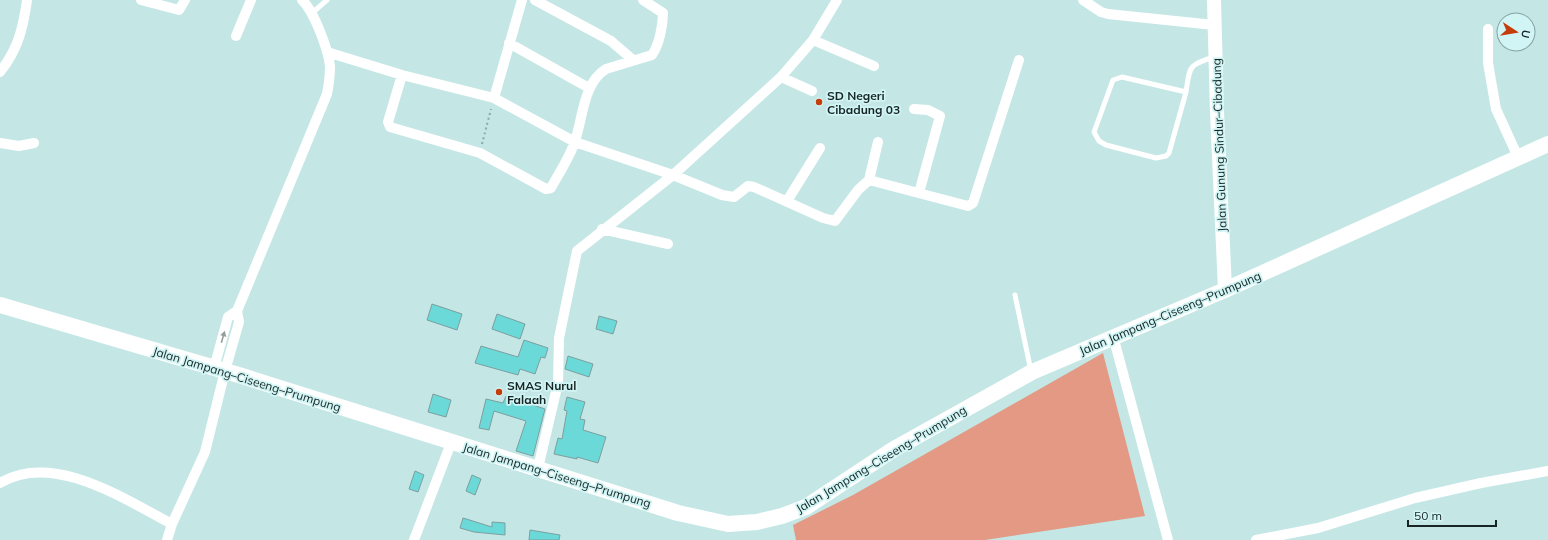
<svg xmlns="http://www.w3.org/2000/svg" width="1548" height="540" font-family="Mulish,sans-serif">
	<style>
		.green { fill: #e39984 }
		.building { fill: #6bd9d8; stroke: #7d9f9e }
		.lines { fill: none; stroke-linecap: round; stroke-linejoin: round }
		.path { stroke: #8da8a8; stroke-width: 2; stroke-dasharray: 2 3; stroke-linecap: butt }
		.lane { stroke: #fff; stroke-width: 5 }
		.street { stroke: #fff; stroke-width: 10 }
		.secondary { stroke: #fff; stroke-width: 14 }
		.primary { stroke: #fff; stroke-width: 16 }
		.oneway { fill: #979d9d }
		.poi-dot { fill: #c53d0a; stroke: #d1f4f4; stroke-width: 1.5 }
		.labels { text-anchor: middle; dominant-baseline: central; stroke-width: 3.5; stroke-linejoin: round; paint-order: stroke }
		.poi-label { font-size: 12px; font-weight: bold; fill: #182525; stroke: #d1f4f4; text-anchor: start }
		.street-label { font-size: 12px; fill: #182525; stroke: #d1f4f4 }
	</style>
	<rect width="100%" height="100%" fill="#c4e7e6"/>
	<path class="green" d="M1103 353 1145 516 985 540H796L793 525 853 495Z"/>
	<path class="building" d="M432 304 462 314 457 330 427 320Z
		M497 314 525 324 520 339 492 329Z
		M599 316 617 321 613 334 596 329Z
		M524 340 548 348 545 358 541 357 535 374 520 369 518 375 475 363 481 346 518 357Z
		M568 356 593 364 589 377 565 369Z
		M433 394 451 400 446 417 428 412Z
		M506 396 545 409 533 456 516 451 526 421 494 411 489 430 479 428 486 399 503 403Z
		M567 397 585 402 580 419 585 420 583 430 606 437 598 463 577 457V459L554 454 558 438 562 439 567 411 564 410Z
		M415 471 424 475 418 492 409 489Z
		M472 475 481 479 475 495 466 491Z
		M463 518 492 527V522L505 523V535L474 532 460 528Z
		M530 530 560 535 559 540H529Z"/>
	<g class="lines">
		<path class="path" d="M482 144 491 109"/>
		<path class="lane" d="M312 13 327 0
			M1186 92 1169 153 1166 156 1156 158 1106 145 1099 141 1094 132 1113 80 1122 77 1186 92C1190 66 1188 65 1214 57
			M1015 295 1031 371"/>
		<path class="street" d="M141 0 179 10 185 0
			M535 0 611 41 633 60
			M1083 0 1101 12 1108 14 1214 25
			M1488 29V63L1496 109 1518 157
			M236 36 251 0
			M813 40 874 66
			M509 43 589 88
			M327 52 402 75 494 98 575 142 673 175 722 195 734 197 748 186 754 187 823 218 835 221 858 190 869 180 968 206 973 203 1019 60
			M0 72C18 49 23 29 27 0
			M402 75 388 122 390 127 480 153 546 189 551 188C559 173 570 157 575 141 583 118 583 83 606 69L652 55C659 45 663 26 663 13L643 0
			M781 77 812 91
			M494 98 522 0
			M914 109 928 110 940 116 919 193
			M0 143 19 146 34 143
			M869 180 878 142
			M787 201 820 148
			M602 229 668 244
			M1113 336 1168 540
			M214 368 228 317 237 311 327 94C329 84 330 75 330 66 328 49 314 11 302 0
			M538 468 558 383 559 338 577 251 673 175 781 77 813 40 837 0
			M0 483C53 451 124 499 172 524
			M167 540 172 524 205 452 225 371 239 322 237 311
			M414 540 451 443
			M1256 540 1318 528 1415 498 1481 483 1548 471"/>
		<path class="secondary" d="M1214 0 1217 112 1225 290"/>
		<path class="primary" d="M0 305 242 376 678 513 728 524 757 522 782 516 806 507 894 449 1032 372 1225 290 1548 144"/>
	</g>
	<defs><path id="oneway-solid" d="M-6-.8H1V-3.2L6.5 0L1 3.2V.8H-6Z"/></defs>
	<use class="oneway" href="#oneway-solid" transform="translate(223 337) rotate(-74)"/>
	<g class="poi-dot">
		<circle cx="819" cy="102" r="4"/>
		<circle cx="499" cy="392" r="4"/>
	</g>
	<g class="labels">
		<g class="poi-label">
			<text x="827" y="95">SD Negeri<tspan x="827" dy="14">Cibadung 03</tspan></text>
			<text x="507" y="385">SMAS Nurul<tspan x="507" dy="14">Falaah</tspan></text>
		</g>
		<g class="street-label">
			<text transform="translate(1219 145) rotate(-92)">Jalan Gunung Sindur–Cibadung</text>
			<text transform="translate(1170 313) rotate(-23)">Jalan Jampang–Ciseeng–Prumpung</text>
			<text transform="translate(247 379) rotate(17)">Jalan Jampang–Ciseeng–Prumpung</text>
			<text transform="translate(881 459) rotate(-31)">Jalan Jampang–Ciseeng–Prumpung</text>
			<text transform="translate(557 475) rotate(17)">Jalan Jampang–Ciseeng–Prumpung</text>
		</g>
	</g>
	<g transform="translate(1516 32) rotate(102)"><circle r="19" fill="#d1f4f4" stroke="#87a1a1"/>
	<path d="M0-3L7 15L0 10L-7 15Z" fill="#c53d0a"/>
	<text y="-6" font-size="11" font-weight="bold" text-anchor="middle" fill="#182525">U</text>
	</g>
	<path d="M1408 520v6h88v-6" fill="none" stroke="#182525" stroke-width="2"/>
	<text x="1414" y="520" font-size="12" fill="#182525" stroke="#d1f4f4" stroke-width="3" paint-order="stroke">50 m</text>
</svg>
